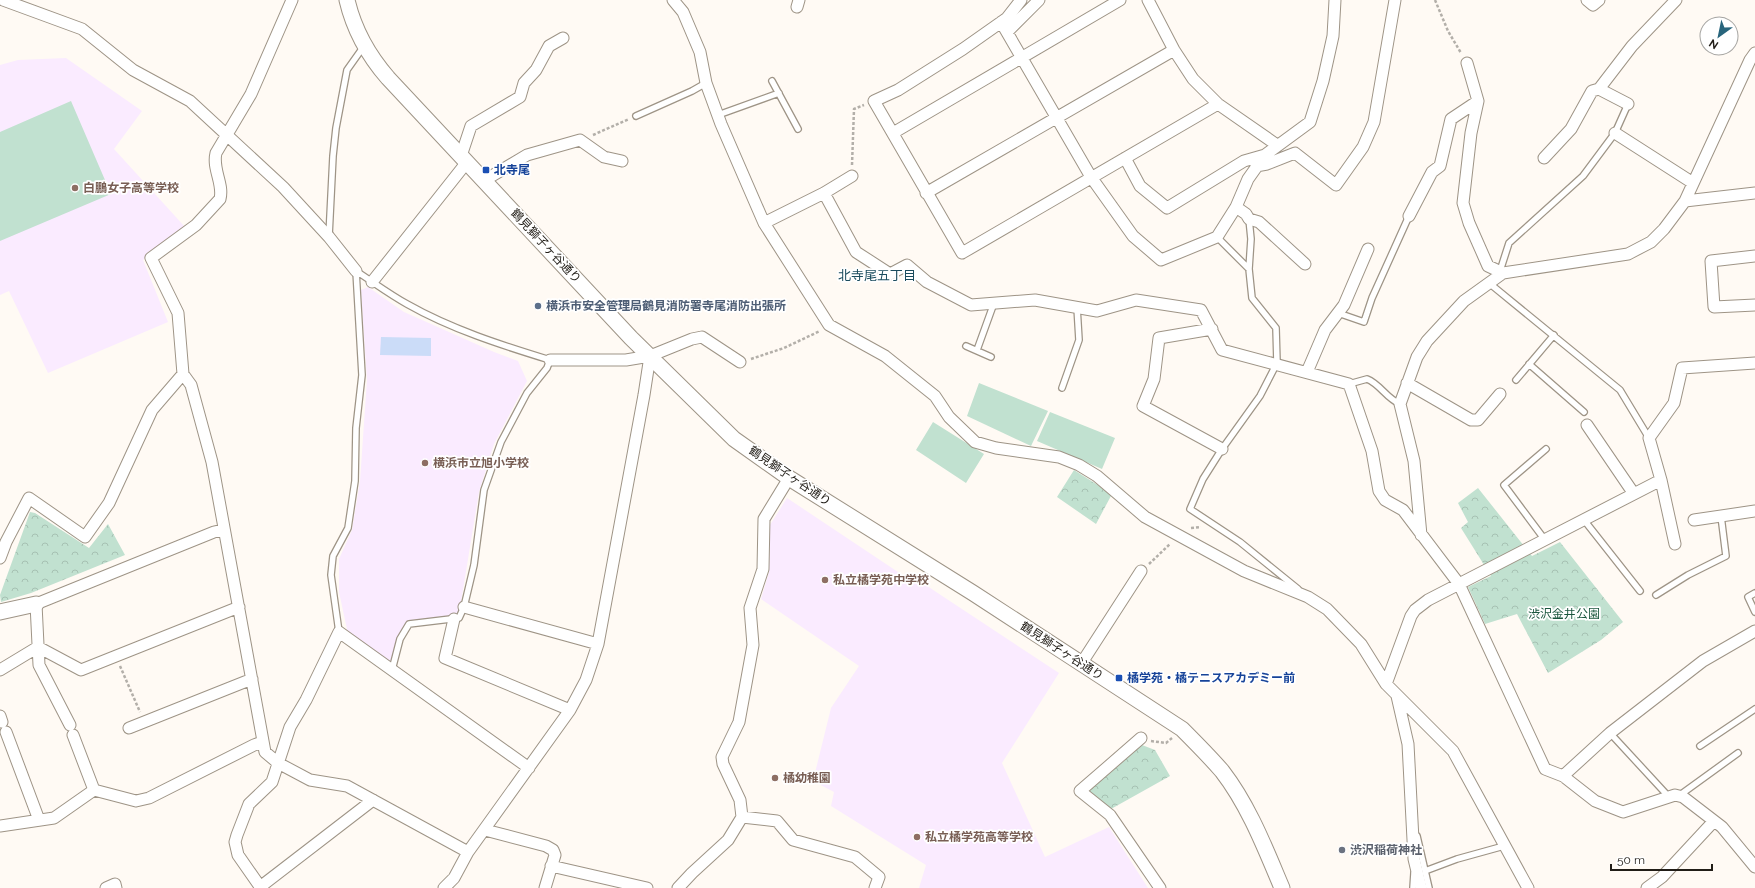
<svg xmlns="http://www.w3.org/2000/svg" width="1755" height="888" font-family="Raleway,'Noto Sans JP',sans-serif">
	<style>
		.education { fill: #faebff }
		.park { fill: url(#park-crowns) }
		.garden { fill: #c1e1d0 }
		.water { fill: #cbdcf8 }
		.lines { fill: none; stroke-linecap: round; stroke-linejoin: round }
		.lane-casing { stroke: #9e9486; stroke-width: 8 }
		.street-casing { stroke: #9e9486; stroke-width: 13 }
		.secondary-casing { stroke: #9e9486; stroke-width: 17 }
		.path { stroke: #b3afa9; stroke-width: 2.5; stroke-dasharray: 3 2; stroke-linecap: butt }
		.lane { stroke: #fff; stroke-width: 5.5 }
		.street { stroke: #fff; stroke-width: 11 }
		.secondary { stroke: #fff; stroke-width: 15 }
		.transit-dot { fill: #1a4fb4; stroke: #fff; stroke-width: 1.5 }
		.education-dot { fill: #8d6e63; stroke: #fff; stroke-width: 1.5 }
		.service-dot { fill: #5c6f8a; stroke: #fff; stroke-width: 1.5 }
		.worship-dot { fill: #6b7280; stroke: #fff; stroke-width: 1.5 }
		.labels { text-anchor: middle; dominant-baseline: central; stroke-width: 3.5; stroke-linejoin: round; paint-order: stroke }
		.transit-label { font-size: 12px; font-weight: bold; fill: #164399; stroke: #fff; text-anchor: start }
		.education-label { font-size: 12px; font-weight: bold; fill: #785e54; stroke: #fff; text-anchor: start }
		.street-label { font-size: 12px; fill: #211d17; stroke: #fff }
		.service-label { font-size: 12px; font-weight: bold; fill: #4e5e75; stroke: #fff; text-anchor: start }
		.park-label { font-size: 12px; fill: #1b563e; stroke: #fff }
		.worship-label { font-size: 12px; font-weight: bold; fill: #5b616d; stroke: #fff; text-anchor: start }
		.neighbourhood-label { font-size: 13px; fill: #1b4c5e; stroke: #fff }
	</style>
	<defs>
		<pattern id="park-crowns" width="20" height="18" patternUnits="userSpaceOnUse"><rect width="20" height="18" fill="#c1e1d0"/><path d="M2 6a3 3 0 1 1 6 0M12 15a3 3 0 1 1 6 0" fill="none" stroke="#a6c1b2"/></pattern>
	</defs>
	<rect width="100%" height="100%" fill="#fffaf4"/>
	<path class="education" d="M66 58 142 111 114 149 185 227 143 260 168 322 48 373 9 291 0 295V65L18 60Z
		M368 287 404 312 494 352 518 361 527 381 494 444 479 492 460 608 456 615 407 622 397 640 391 666 348 634 339 592V559L352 530 360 481 367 380 361 290Z
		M787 498 913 582 915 578 1059 673 1002 763 1045 857 1109 827 1148 888H919L926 865 831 806 834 792 813 781 831 708 859 666 761 599 769 572 770 525Z"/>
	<path class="park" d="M1074 470 1112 494 1096 524 1057 497Z
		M1478 488 1532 556 1560 542 1623 622 1601 640 1548 673 1517 614 1485 624 1468 587 1491 576 1461 528 1468 522 1458 503Z
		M30 512 35 513 89 548 108 524 125 555 31 593 1 602 0 595Z
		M1142 745 1155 750 1170 776 1111 809 1089 791Z"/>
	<path class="garden" d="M71 101 111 194 0 241V132Z
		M979 383 1048 411 1031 446 967 416Z
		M1050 412 1115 438 1102 469 1037 441Z
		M933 422 984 454 966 483 916 450Z"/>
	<path class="water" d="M381 337 431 338V356L380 355Z"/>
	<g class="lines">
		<defs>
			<path id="lane" d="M772 81 798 129
				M718 115 779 93
				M636 116 692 91 706 83
				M1249 219 1251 239 1249 269
				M329 236 333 156 336 128 347 70 364 46
				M1217 237 1249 269 1252 298 1276 328 1277 363 1260 396 1222 449 1203 479 1190 509 1240 542 1298 589
				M356 271C373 282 389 294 407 304 451 329 501 345 550 360L547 368 527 393 501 442 484 490 474 565 464 607 459 618 409 624 400 639 392 670
				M1500 271 1509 243 1583 176 1615 133 1628 104
				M1489 283 1620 390 1649 438
				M1338 313 1364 322 1372 298 1409 216
				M966 346 991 357
				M977 350 994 303
				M1529 364 1584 412
				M1516 380 1554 335
				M1349 384 1367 379C1380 384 1386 398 1400 404
				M1062 388 1079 340 1077 307
				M1584 520 1640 591
				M1545 540 1504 485 1546 449
				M1755 593 1748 597 1755 612
				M1656 595 1688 575 1726 556 1721 516
				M339 632 331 575 333 556 348 528 355 481 356 428 362 375 356 271
				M1610 733 1669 797
				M1700 746 1755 709
				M1680 795 1738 753
				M1417 836 1429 888
				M1425 871 1457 859 1504 846
				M1413 888 1414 873"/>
			<path id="street" d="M3 0 82 29 133 70 190 101 283 187 329 237 356 271
				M292 0 251 94 216 153C212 169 224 184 220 199L196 225 151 258 178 313 183 374 191 385 212 462 265 752 278 763 310 780 347 786 468 852
				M673 0 683 12 700 52 706 83 721 124 764 223 829 325 885 356 935 396 949 417 975 442 996 448 1059 457 1079 465 1097 476 1145 517 1244 571 1308 597 1327 609 1361 644 1386 684 1453 751 1528 888
				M1021 0 1007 18 963 49 898 90 874 101 962 253 1218 104
				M1148 0 1174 50 1193 79 1218 104 1277 145
				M1587 0 1593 5 1599 0
				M797 7 799 0
				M1001 22 1091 177 1133 236 1161 260 1217 237 1236 207 1248 179 1265 155 1310 122 1323 81 1333 36 1335 0
				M1007 32 1039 0
				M1599 89 1628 104
				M1478 101 1471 133 1463 203 1469 223 1488 266 1503 273
				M893 133 1120 0
				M1615 133 1693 183
				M461 156 471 126 520 97 524 83 536 70 549 46 563 38
				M1125 158 1140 186 1167 208 1244 161 1265 155
				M1544 158 1571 129 1592 91 1599 89 1632 46 1676 0
				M1256 166 1267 164 1295 153 1336 185 1363 147 1374 122 1395 0
				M485 180 527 155 580 140 604 157 622 161
				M824 193 856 252 890 274 907 265 927 282 971 305 1035 300 1097 311 1136 300 1201 310 1222 350 1349 384 1372 451 1379 491 1385 500 1403 510 1459 584 1545 769 1563 776 1595 801 1623 812 1675 795 1683 797 1722 827 1755 867
				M926 193 1174 50
				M1685 201 1750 60 1755 53
				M1236 207 1246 214 1249 219 1259 222 1305 264
				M1409 216 1432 172 1440 166 1451 119 1478 101 1467 63
				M764 223 824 193 852 176
				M1755 256 1711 261 1714 307 1755 305
				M372 282 467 162
				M1212 329 1159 338 1154 379 1143 406 1222 449
				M550 360H626L650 356 692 339 702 337 740 362
				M1307 372 1325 330 1344 305 1368 249
				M1407 383 1471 420H1478L1500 394
				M1587 425 1634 494
				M1694 520 1755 511
				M1421 535 1414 461 1400 404 1417 357 1427 341 1464 301 1503 273 1628 254 1651 242 1664 229 1685 201 1755 193
				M1675 544 1661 480 1649 438 1674 403 1682 368 1755 363
				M0 558 6 542 29 498 85 537 109 503 152 410 183 374
				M464 607 598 644
				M454 619 445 658 570 710
				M1081 664 1141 571
				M0 670 38 647 81 670 239 607
				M1386 684 1411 616 1415 610 1428 600 1661 480
				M1397 696 1408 744 1414 859 1421 888
				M0 716 2 722
				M70 725 39 665 36 604 214 532 223 530
				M129 728 252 679
				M6 732 39 820
				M73 735 94 790
				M1141 738 1080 791 1110 815 1160 888
				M1563 776 1610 733 1703 661 1755 631
				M742 817 777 821 793 840 855 857 879 877 875 888
				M0 826 54 818 94 790 136 801 149 798 254 745 262 742
				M485 830 546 846 553 850 555 855 545 888
				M551 866 647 888
				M260 887 373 800
				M106 888 115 884 116 888
				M261 888 238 855 235 842 237 835 249 804 272 782 290 727 306 700 339 632 529 768
				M444 888 454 878 468 852 570 710 586 680 598 644 644 395 650 356
				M678 888 692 873 728 840 742 817 740 800 723 764 722 757 739 722 753 645 750 608 763 569 764 519 789 478
				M1647 888 1662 877 1714 821"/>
			<path id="secondary" d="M347 0C354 30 368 55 388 78L631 338 734 439 789 478 973 593 1182 729C1196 743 1209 756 1222 771 1249 806 1265 848 1282 888
				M0 612 36 604"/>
		</defs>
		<use href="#lane" class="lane-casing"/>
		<use href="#street" class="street-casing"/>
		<use href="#secondary" class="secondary-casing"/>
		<path class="path" d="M1435 0 1448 31 1461 53
			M593 135 629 119
			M852 165 854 109 864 105
			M751 359 784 348 820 331
			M1191 528 1201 527
			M1149 564 1170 544
			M120 666 140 712
			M1151 741 1166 743 1172 738"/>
		<use href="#lane" class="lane"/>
		<use href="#street" class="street"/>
		<use href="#secondary" class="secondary"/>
	</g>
	<g class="transit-dot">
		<rect x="482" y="166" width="8" height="8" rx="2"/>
		<rect x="1115" y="674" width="8" height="8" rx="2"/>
	</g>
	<g class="education-dot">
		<circle cx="75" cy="188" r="4"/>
		<circle cx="425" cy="463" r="4"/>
		<circle cx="825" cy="580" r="4"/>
		<circle cx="775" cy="778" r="4"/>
		<circle cx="917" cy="837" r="4"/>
	</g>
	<circle class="service-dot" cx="538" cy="306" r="4"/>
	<circle class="worship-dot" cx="1342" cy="850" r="4"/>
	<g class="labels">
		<g class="transit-label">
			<text x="494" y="170">北寺尾</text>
			<text x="1127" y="678">橘学苑・橘テニスアカデミー前</text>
		</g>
		<g class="education-label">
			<text x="83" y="188">白鵬女子高等学校</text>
			<text x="433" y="463">横浜市立旭小学校</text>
			<text x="833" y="580">私立橘学苑中学校</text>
			<text x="783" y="778">橘幼稚園</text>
			<text x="925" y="837">私立橘学苑高等学校</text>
		</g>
		<g class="street-label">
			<text transform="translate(546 246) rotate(47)">鶴見獅子ヶ谷通り</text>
			<text transform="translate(790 476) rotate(34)">鶴見獅子ヶ谷通り</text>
			<text transform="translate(1062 651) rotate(33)">鶴見獅子ヶ谷通り</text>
		</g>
		<g class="service-label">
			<text x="546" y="306">横浜市安全管理局鶴見消防署寺尾消防出張所</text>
		</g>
		<g class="park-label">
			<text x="1564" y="614">渋沢金井公園</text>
		</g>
		<g class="worship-label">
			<text x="1350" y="850">渋沢稲荷神社</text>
		</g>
		<g class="neighbourhood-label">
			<text x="877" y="275">北寺尾五丁目</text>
		</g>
	</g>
	<g transform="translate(1719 36) rotate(213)"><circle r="19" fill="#ffffff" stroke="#a6a5a2"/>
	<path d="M0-3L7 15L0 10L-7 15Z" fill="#28657c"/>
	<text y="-6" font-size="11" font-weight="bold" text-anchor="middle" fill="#211d17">N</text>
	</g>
	<path d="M1611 864v6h101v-6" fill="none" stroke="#211d17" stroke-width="2"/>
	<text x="1617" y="864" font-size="12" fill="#211d17" stroke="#ffffff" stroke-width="3" paint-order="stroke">50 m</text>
</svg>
